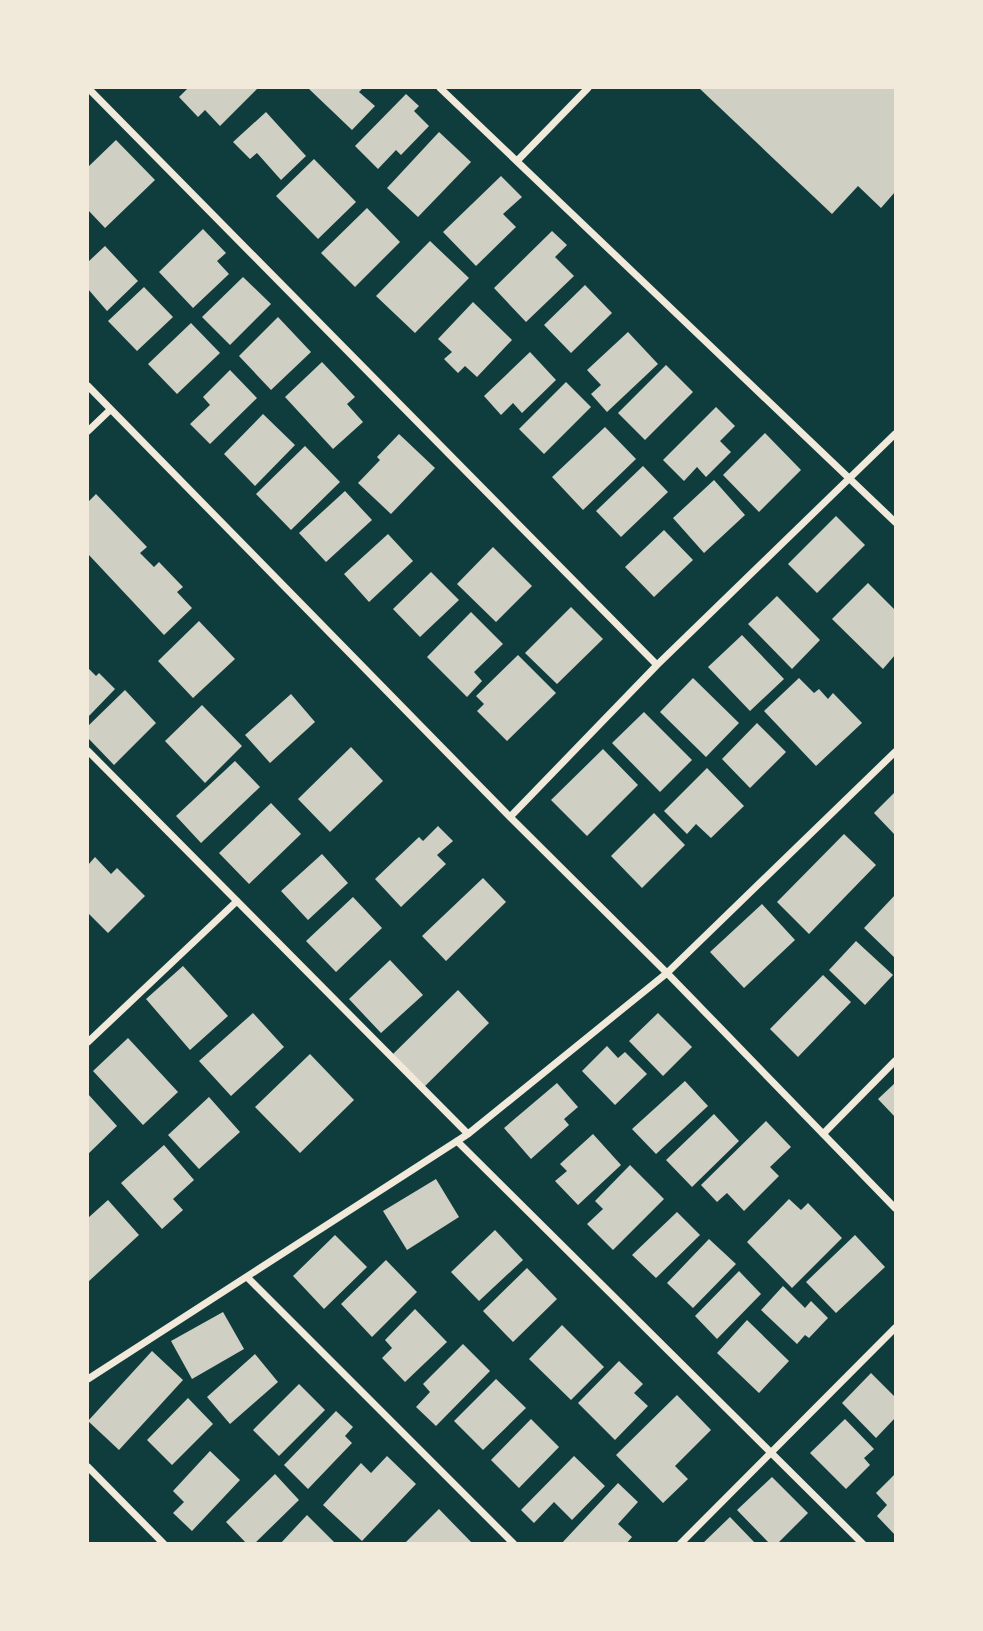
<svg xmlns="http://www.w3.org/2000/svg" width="983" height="1631" font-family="Signika,sans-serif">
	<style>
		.building { fill: #cfcfc3 }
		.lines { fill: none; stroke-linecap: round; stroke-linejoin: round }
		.minor { stroke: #f1e9da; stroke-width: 7 }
	</style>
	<rect width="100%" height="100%" fill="#0f3d3e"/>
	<path class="building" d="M188 88H258L220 126 205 110 198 117 179 97Z
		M308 88H363L359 92 375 106 352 130Z
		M699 88H895V192L881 208 858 186 832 214Z
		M406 94 419 106 414 111 429 126 401 155 396 150 378 169 355 146Z
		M266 112 306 156 281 180 257 153 250 159 233 142Z
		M439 132 471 162 418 217 387 188Z
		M116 140 155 180 105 228 88 210V167Z
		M314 159 356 202 318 239 276 196Z
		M501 176 522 197 503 214 516 227 476 266 443 232Z
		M367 208 400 242 355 287 321 253Z
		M203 229 226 253 217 261 229 274 193 308 159 272Z
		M552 231 567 245 555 257 574 276 526 322 494 288Z
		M430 241 469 278 415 333 376 296Z
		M105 246 138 281 107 311 88 289V262Z
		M243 277 271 304 230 345 202 317Z
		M585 285 612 313 571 353 544 325Z
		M144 287 173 317 137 351 108 321Z
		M473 302 512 340 477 377 465 366 458 373 444 359 452 352 438 339Z
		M278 317 311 352 271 390 239 356Z
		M191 323 220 353 177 394 148 364Z
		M628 332 658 364 607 412 591 394 601 385 587 370Z
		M530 352 556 380 522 413 513 403 501 415 484 396Z
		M322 362 355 397 347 404 363 422 333 449 285 397Z
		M666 365 693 392 645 440 618 413Z
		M230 370 257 398 210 444 190 424 210 405 203 397Z
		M566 382 591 407 544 454 519 429Z
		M716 407 735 426 720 441 731 452 706 477 697 467 684 481 663 460Z
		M263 414 295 445 255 486 224 454Z
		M605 427 636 459 583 510 552 477Z
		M765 433 801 470 759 512 723 475Z
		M399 434 435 468 391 514 358 483 380 460 377 457Z
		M305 446 340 482 291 530 256 494Z
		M643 466 668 492 621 537 596 511Z
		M714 480 745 515 704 553 673 518Z
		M345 491 372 520 326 562 299 533Z
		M96 494 147 547 140 553 154 567 159 562 183 587 177 592 192 608 164 635 88 554V499L89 501Z
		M836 516 865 545 817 593 788 564Z
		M664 530 693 560 654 597 625 567Z
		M388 534 413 561 369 602 344 574Z
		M493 547 532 586 496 622 457 584Z
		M431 572 459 600 420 637 393 609Z
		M868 583 894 609 895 607V655L883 669 832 619Z
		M777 596 820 640 792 669 748 624Z
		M571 607 603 639 557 684 525 653Z
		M471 612 503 644 474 672 482 681 467 697 427 657Z
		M199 621 235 659 193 698 158 661Z
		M742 635 784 679 750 711 708 667Z
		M518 655 556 693 507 741 477 711 484 704 476 696Z
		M88 668 96 676 99 673 115 689 88 717Z
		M693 678 739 723 706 757 660 712Z
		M799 678 814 693 819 689 828 699 833 693 862 723 816 766 764 711Z
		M125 690 156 723 114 765 88 738V726Z
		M291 694 315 722 270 763 245 735Z
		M202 705 242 746 205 783 165 741Z
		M644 712 692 760 660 792 612 743Z
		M757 723 786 752 750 788 722 759Z
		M351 747 383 781 330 832 298 799Z
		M603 749 638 785 587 836 551 800Z
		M235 761 260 787 201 843 176 816Z
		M707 768 744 806 711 838 696 824 687 834 664 811Z
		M895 792V835L874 813Z
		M271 803 301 834 249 884 219 853Z
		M654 813 685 845 642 888 611 856Z
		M438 826 453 841 437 855 446 864 401 907 375 879 419 837 423 841Z
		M844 834 876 865 809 934 777 902Z
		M322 854 348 883 308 920 281 891Z
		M95 857 111 874 117 868 145 896 108 933 88 913V865Z
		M483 878 506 902 446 961 422 936Z
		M895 895V958L864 928Z
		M353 897 382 928 336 972 306 941Z
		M762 904 795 940 744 988 710 952Z
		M856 941 893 975 865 1005 829 970Z
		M390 960 423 995 381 1033 349 999Z
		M183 966 228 1016 190 1050 146 999Z
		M823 975 851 1002 798 1057 770 1029Z
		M458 990 489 1023 421 1090 390 1057Z
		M253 1013 284 1047 231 1096 199 1061Z
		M658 1013 692 1047 663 1076 629 1041Z
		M128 1038 178 1092 143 1125 93 1071Z
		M607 1046 618 1058 625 1052 647 1074 615 1105 582 1071Z
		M310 1054 354 1100 300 1153 255 1107Z
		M685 1081 708 1106 656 1154 632 1129Z
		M557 1083 578 1107 564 1119 569 1125 531 1159 504 1128Z
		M895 1083V1117L878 1099Z
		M88 1094 117 1126 88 1154Z
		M209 1097 240 1132 199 1169 168 1135Z
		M714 1114 739 1141 692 1187 666 1160Z
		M766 1121 791 1147 770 1167 779 1176 744 1211 727 1193 717 1202 701 1185Z
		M593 1134 621 1165 578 1205 555 1181 567 1171 560 1164Z
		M164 1145 194 1180 173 1199 183 1210 162 1229 121 1183Z
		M630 1165 664 1199 613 1250 587 1224 603 1209 595 1201Z
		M436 1179 459 1217 407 1250 383 1211Z
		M789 1199 801 1210 808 1203 842 1238 792 1288 747 1242Z
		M108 1200 139 1235 88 1282V1218Z
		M677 1212 700 1235 656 1278 632 1255Z
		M495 1230 523 1260 479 1301 451 1272Z
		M335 1235 367 1267 324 1309 293 1276Z
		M855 1235 885 1267 836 1313 806 1282Z
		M709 1239 736 1264 693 1308 667 1283Z
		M386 1260 417 1292 372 1337 341 1304Z
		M527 1268 557 1299 513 1342 483 1311Z
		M739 1271 761 1294 717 1339 695 1316Z
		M783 1286 805 1308 811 1301 828 1318 809 1338 805 1335 797 1344 761 1310Z
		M415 1309 447 1342 405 1382 382 1358 392 1348 385 1340Z
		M223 1312 244 1349 192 1379 171 1341Z
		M747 1320 789 1361 759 1393 717 1353Z
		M562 1325 604 1367 571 1400 529 1359Z
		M463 1344 490 1371 436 1426 416 1407 430 1392 423 1384Z
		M152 1351 183 1380 119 1450 88 1421Z
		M255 1354 278 1382 230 1424 207 1397Z
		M619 1361 643 1384 634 1393 648 1406 615 1440 578 1403Z
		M871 1373 895 1397V1418L876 1438 842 1403Z
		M496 1379 526 1408 483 1450 454 1421Z
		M299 1384 325 1410 279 1456 253 1430Z
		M677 1395 711 1430 675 1466 688 1479 663 1503 616 1455Z
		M188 1398 213 1424 172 1465 147 1440Z
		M336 1411 353 1427 345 1436 352 1443 308 1489 284 1465Z
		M531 1419 559 1447 519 1488 491 1460Z
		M845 1419 874 1449 864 1458 870 1465 846 1489 810 1453Z
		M210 1451 240 1480 192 1531 173 1513 184 1502 173 1491Z
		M387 1456 416 1484 362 1541 323 1505 361 1463 371 1473Z
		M574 1456 605 1486 572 1520 554 1502 534 1523 521 1510Z
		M275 1474 299 1500 254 1544H247L226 1522Z
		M895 1474V1535L877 1516 887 1505 876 1493Z
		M772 1477 808 1513 777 1544H770L737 1510Z
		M618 1483 638 1502 618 1524 632 1537 626 1544H561Z
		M439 1509 473 1544H404Z
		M307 1515 336 1544H280Z
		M730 1517 756 1544H702Z"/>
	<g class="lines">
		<path class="minor" d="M88 88 657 665
			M440 88 895 522
			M517 161 588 88
			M88 386 510 817 667 973 895 1208
			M88 431 110 410
			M88 751 468 1134
			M510 817 657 665 895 434
			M88 1042 237 901
			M823 1134 895 1061
			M457 1141 863 1544
			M247 1277 514 1544
			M88 1379 468 1134 667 973 895 752
			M88 1467 164 1544
			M680 1544 895 1328"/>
	</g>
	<rect width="983" height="1631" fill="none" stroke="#f1e9da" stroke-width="178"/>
</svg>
